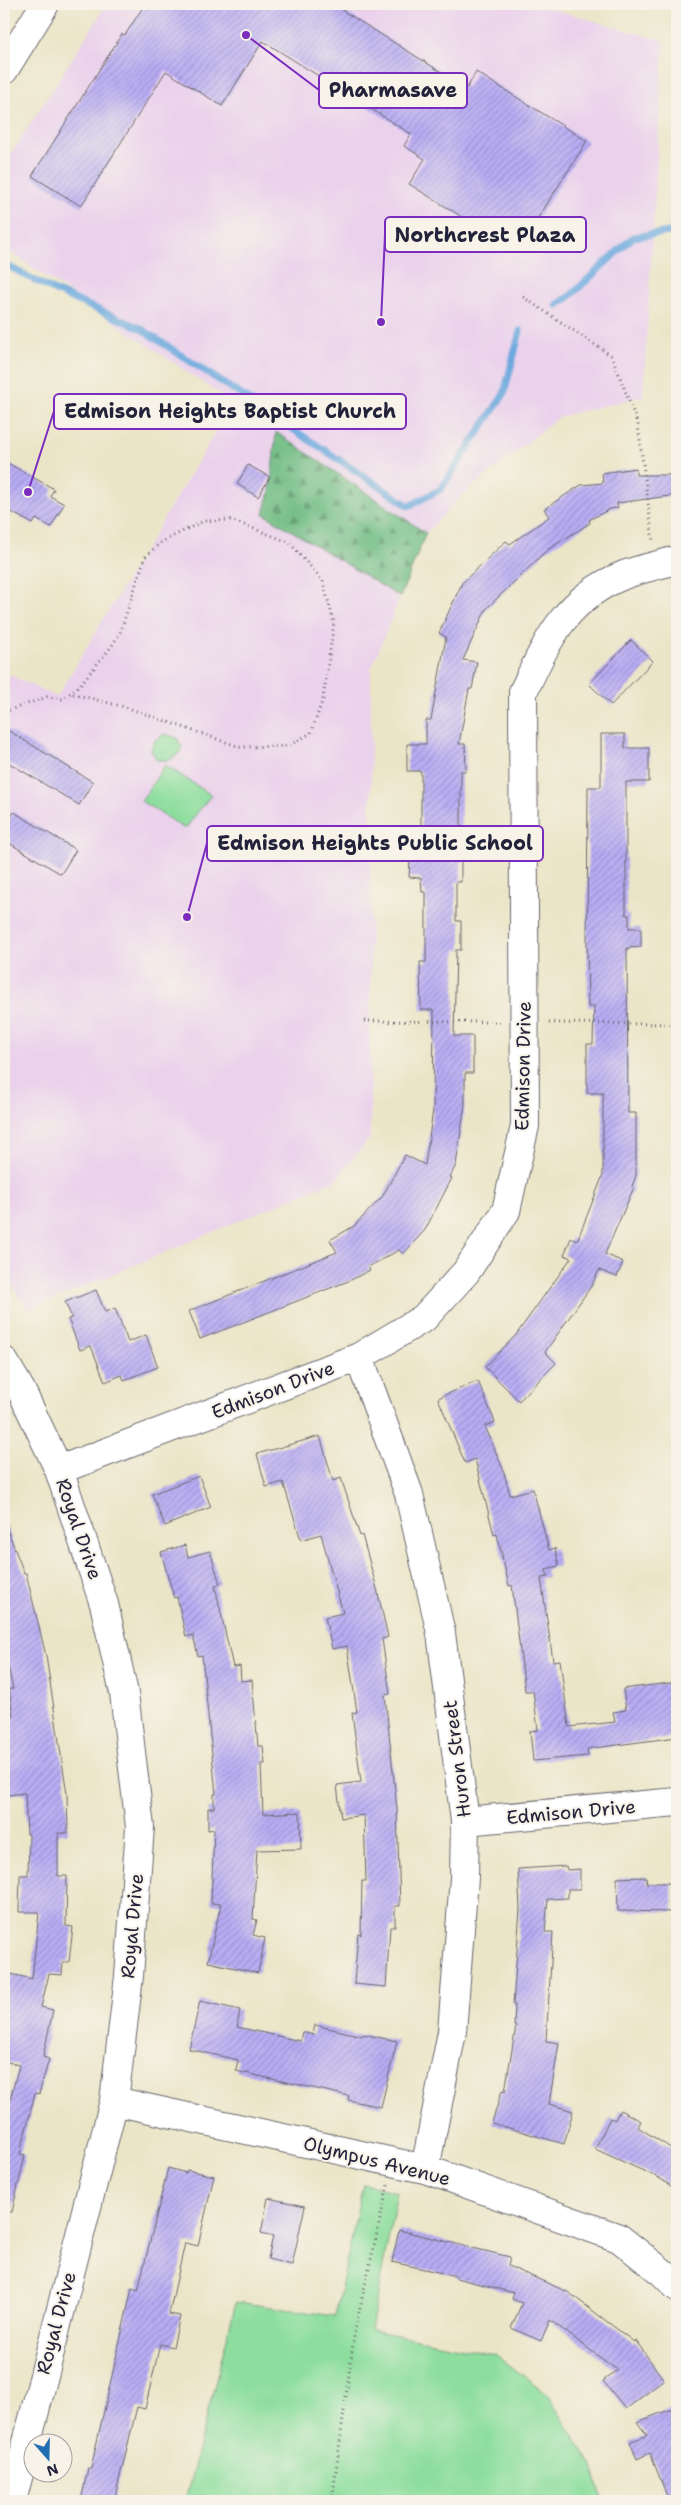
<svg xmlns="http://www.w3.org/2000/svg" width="681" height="2505" font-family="'Shantell Sans',sans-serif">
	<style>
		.built { fill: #ead1ec }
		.forest { fill: url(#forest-firs); stroke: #4a7060 }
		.green { fill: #8dde9e; stroke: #58806c }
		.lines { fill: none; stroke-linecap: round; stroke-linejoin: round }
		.stream { stroke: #6ca9de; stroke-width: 7 }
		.building { fill: url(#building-hatch) }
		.minor-casing { stroke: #68666c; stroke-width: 30 }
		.path { stroke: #68666c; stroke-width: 3; stroke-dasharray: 1 4; stroke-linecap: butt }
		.minor { stroke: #fff; stroke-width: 28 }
		.labels { text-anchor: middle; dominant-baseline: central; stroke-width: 4; stroke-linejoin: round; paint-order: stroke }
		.street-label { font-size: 19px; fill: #22223b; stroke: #f7f3e8 }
		.leader { fill: none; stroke: #7b2cbf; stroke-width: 2 }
		.callout-dot { fill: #7b2cbf; stroke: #f7f3e8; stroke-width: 2 }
		.callout { fill: #f7f3e8; stroke: #7b2cbf; stroke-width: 2 }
		.callout-label { font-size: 20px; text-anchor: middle; font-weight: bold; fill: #22223b }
	</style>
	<defs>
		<pattern id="forest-firs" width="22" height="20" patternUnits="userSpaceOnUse" patternTransform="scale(1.25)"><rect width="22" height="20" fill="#72bd85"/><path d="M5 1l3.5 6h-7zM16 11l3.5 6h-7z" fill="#5d996e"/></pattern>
		<pattern id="building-hatch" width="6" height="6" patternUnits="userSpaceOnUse" patternTransform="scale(1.25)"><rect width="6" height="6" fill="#b9adf5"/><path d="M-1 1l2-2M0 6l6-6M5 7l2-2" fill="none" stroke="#968cc8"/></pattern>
	</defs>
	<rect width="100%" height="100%" fill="#f7f3e8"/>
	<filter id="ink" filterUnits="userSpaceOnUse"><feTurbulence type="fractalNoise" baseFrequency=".02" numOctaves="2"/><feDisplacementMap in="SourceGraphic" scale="10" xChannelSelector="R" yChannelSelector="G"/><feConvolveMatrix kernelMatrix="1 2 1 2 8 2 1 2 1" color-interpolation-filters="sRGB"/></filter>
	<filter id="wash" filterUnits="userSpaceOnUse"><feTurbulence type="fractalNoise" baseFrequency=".0096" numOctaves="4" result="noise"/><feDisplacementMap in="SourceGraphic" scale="20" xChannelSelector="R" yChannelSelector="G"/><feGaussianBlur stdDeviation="1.12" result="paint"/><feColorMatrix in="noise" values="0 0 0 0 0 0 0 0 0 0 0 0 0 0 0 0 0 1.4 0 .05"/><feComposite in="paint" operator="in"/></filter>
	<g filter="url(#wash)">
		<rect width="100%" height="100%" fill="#ebe5c8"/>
		<path class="built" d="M107 4H536L664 41 643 396 559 417 463 494 426 533 371 669 370 1138 336 1180 28 1310 4 1273V672L57 697 233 403 4 248V165Z"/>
		<path class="forest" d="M276 432 426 533 400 597 264 514 270 491Z"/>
		<path class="green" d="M165 734 177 738 182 748C176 759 169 761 157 760L151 750 155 740Z
			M165 765 211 795 185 829 141 801Z
			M363 2184 397 2192 371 2330 495 2354 546 2393 592 2464 603 2501H185L236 2302 335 2316Z"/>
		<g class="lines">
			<path class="stream" d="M4 264 57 292 140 328 409 506 441 489 504 394 520 331
				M557 305 569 297 633 237 677 231"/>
		</g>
		<g id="blocks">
			<path class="building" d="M145 4H332L467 88 476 72 587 141 517 251 409 184 425 159 404 146 411 134 263 41 222 106 166 71 81 206 32 176 122 34 125 35Z
				M4 461 54 489 50 496 64 504 51 527 36 519 33 524 4 508Z
				M248 465 270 477 258 497 237 484Z
				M636 468V475H677V495L617 503 618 508 610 509 589 520 590 523 547 550 486 609 463 660 477 662 472 689H469L459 744H465L466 771H461V882H456V921H461V950H456L454 1036H473V1073H465V1104L456 1165 450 1177 452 1178 425 1230 403 1254 399 1250 368 1267 370 1270 351 1280 200 1339 189 1311 337 1252 330 1240 354 1226 382 1197 405 1155 425 1165 433 1110 434 1010H421L420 962H426V892H422L421 878 409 877 410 859H421V771H407V744H426V720H431L446 637 439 633 462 583 506 541 510 544 549 517 544 509 581 485 603 483 602 473Z
				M631 640 653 661 611 705 589 684Z
				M4 728 93 782 79 805 4 760Z
				M601 734H625V748H649V782H626V915H629V928H641V947L627 948 628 1113H636V1176L632 1186 634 1187 605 1254 623 1262 617 1277 599 1270 592 1285 545 1352 556 1363 519 1401 485 1367 516 1335 571 1258 564 1255 571 1238 577 1241 603 1175V1093H587V1044H593L594 1006 588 1007 587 945 588 787H601Z
				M14 812 76 850 61 874 4 840V828Z
				M96 1290 105 1312 115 1308 128 1342 146 1335 158 1367 124 1380 122 1375 105 1382 91 1346 80 1350 68 1319 72 1318 65 1302Z
				M478 1381 495 1422 485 1426 503 1469 510 1495 533 1489 549 1550 555 1548 559 1566 546 1569 548 1577 541 1578 553 1661 560 1660 569 1727 615 1722 613 1712 626 1710 623 1689 677 1682V1737L587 1749 588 1756 533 1761 530 1731 538 1730 533 1691H525L512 1585 509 1586 497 1534 494 1535 475 1459 465 1463 438 1398Z
				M320 1436 333 1481 341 1478 360 1536 362 1535 377 1589 388 1637 382 1639 390 1694 385 1695 397 1809 400 1906H395V1927H390L386 1987 354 1984 358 1934 361 1935 362 1881H366L364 1815 341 1818 337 1785 361 1782 352 1713 357 1712 347 1646 332 1649 325 1617 343 1613 321 1534 301 1540 283 1482 266 1487 257 1454Z
				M199 1476 211 1507 165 1526 152 1494Z
				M4 1526H6L24 1573H26L46 1656 67 1794 68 1833H58V1876H67L66 1926 73 1927 69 1962H63L62 1975 49 1974 41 2007 53 2010 43 2057 49 2059 39 2094 35 2093 20 2154 25 2155 12 2212 4 2211V2111L7 2112 19 2065 4 2061V2000L11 1974 32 1979 39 1912H19L20 1875H28L29 1834H27L25 1793 8 1795 4 1761H7L4 1718 13 1716 9 1689H13L4 1649Z
				M185 1545 188 1557 210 1551 220 1584 215 1586 233 1667 240 1666 241 1681 252 1680 258 1746H263L265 1764H261L263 1814 300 1812 301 1849 257 1850 253 1919 257 1920 253 1935 265 1938 258 1973 208 1962 221 1904 211 1903 214 1829 208 1830V1808H214V1794H216L202 1655 198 1656 193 1635 186 1637 177 1597 174 1598 161 1552Z
				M566 1866 567 1870 580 1869V1889H568V1898L548 1899 545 1932H553L546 2041 559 2043 549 2104 573 2111 564 2144 492 2123 502 2090 505 2091 516 2026H514L515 2005H513L520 1909 518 1869Z
				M646 1877 647 1883H672L673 1912 618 1911 617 1878Z
				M200 2001 240 2010 237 2027 300 2041 302 2032 313 2035 315 2025 362 2036 363 2034 397 2041 381 2107 348 2100 349 2096 236 2071 238 2060 189 2049Z
				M620 2110 641 2121 638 2127 677 2152V2190L659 2178 595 2149 610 2118 615 2120Z
				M168 2168 186 2173 187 2170 214 2176 198 2246 185 2243 169 2314 180 2316 173 2347 160 2344 145 2409 137 2407 114 2501H81L88 2468H91L132 2288 138 2290Z
				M268 2198 305 2206 292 2265 268 2259 273 2236 261 2233Z
				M399 2230 510 2257 508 2266 568 2292 634 2342 636 2341 664 2380 626 2409 603 2381 617 2370 550 2320 541 2341 511 2328 522 2303 512 2299 514 2293 456 2278V2276L392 2262Z
				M677 2407V2501H669L650 2453 637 2459 630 2442 647 2435 637 2422Z"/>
		</g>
	</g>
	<g filter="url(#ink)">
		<use href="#blocks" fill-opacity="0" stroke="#68666c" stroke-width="1"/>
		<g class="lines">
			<defs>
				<path id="minor" d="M4 70 45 4
					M359 1357 409 1494 441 1633 465 1821 464 1878 452 2032 425 2169
					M4 1361 21 1390 59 1470 104 1604 124 1693 140 1827 129 1976 114 2101 12 2501
					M59 1470 359 1357 424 1318 466 1272 506 1211 525 1126 523 692C548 639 566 598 624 575 639 569 656 566 672 561L677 562
					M465 1821 677 1802
					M114 2101 425 2169 619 2238 663 2273 677 2287"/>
			</defs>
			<use href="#minor" class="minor-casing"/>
			<path class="path" d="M523 297 612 356 638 425 653 541
				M4 712 47 697 63 699 79 686 111 647 120 633 145 557 161 542 204 521 231 520 289 542 323 581 334 623 323 699 311 733 288 746 240 747 128 708 70 693
				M364 1021 500 1022
				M549 1023 677 1024
				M332 2501 355 2329 388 2185"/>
			<use href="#minor" class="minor"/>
		</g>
	</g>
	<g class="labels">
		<g class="street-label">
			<text transform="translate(523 1066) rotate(-89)">Edmison Drive</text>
			<text transform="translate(273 1390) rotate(-21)">Edmison Drive</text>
			<text transform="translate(79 1529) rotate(71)">Royal Drive</text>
			<text transform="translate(457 1759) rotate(-97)">Huron Street</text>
			<text transform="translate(571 1812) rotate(-5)">Edmison Drive</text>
			<text transform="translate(132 1926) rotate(-85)">Royal Drive</text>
			<text transform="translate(377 2161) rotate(14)">Olympus Avenue</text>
			<text transform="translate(56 2323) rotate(-75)">Royal Drive</text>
		</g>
	</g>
	<path class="leader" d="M246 35L319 90M381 322L385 235M28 492L54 411M187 917L207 843"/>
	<g class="callout-dot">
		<circle cx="246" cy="35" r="5"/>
		<circle cx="381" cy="322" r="5"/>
		<circle cx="28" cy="492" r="5"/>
		<circle cx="187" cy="917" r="5"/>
	</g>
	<g class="callout">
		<rect x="319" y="73" width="148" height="35" rx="5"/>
		<rect x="385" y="217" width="201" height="35" rx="5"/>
		<rect x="54" y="394" width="352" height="35" rx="5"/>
		<rect x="207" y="826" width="336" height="35" rx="5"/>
	</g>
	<g class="callout-label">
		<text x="393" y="97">Pharmasave</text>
		<text x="485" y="242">Northcrest Plaza</text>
		<text x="230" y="418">Edmison Heights Baptist Church</text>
		<text x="375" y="850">Edmison Heights Public School</text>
	</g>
	<rect width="681" height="2505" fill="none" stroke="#f7f3e8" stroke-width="20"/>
	<g transform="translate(48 2458) rotate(160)"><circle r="24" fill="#f7f3e8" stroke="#a29fa3"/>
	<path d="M0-4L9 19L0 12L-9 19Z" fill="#1f6fb2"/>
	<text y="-8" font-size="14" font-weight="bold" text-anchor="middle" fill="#22223b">N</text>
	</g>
</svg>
